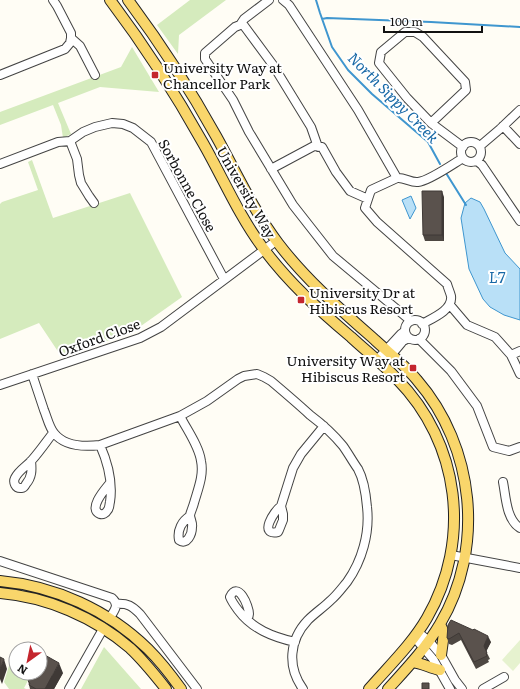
<svg xmlns="http://www.w3.org/2000/svg" width="520" height="689" font-family="Literata,serif">
	<style>
		.green { fill: #d5ebbd }
		.pitch { fill: #e6f2cf }
		.water { fill: #b9e0f7; stroke: #3f96cf }
		.lines { fill: none; stroke-linecap: round; stroke-linejoin: round }
		.stream { stroke: #3f96cf; stroke-width: 2 }
		.minor-casing { stroke: #444; stroke-width: 10 }
		.major-casing { stroke: #222; stroke-width: 12 }
		.minor { stroke: #fff; stroke-width: 8 }
		.major { stroke: #f9d66b; stroke-width: 10 }
		.wall { fill: #4d4742 }
		.shaded-wall { fill: #3f3936 }
		.building { fill: #5a524d; stroke: #3f3936 }
		.poi-dot { fill: #c4262e; stroke: #fff; stroke-width: 1.5 }
		.labels { text-anchor: middle; dominant-baseline: central; stroke-width: 4; stroke-linejoin: round; paint-order: stroke }
		.poi-label { font-size: 14px; fill: #111; stroke: #fff; text-anchor: start }
		.street-label { font-size: 14px; fill: #111; stroke: #fff }
		.water-label { font-size: 15px; font-style: italic; fill: #1768a6; stroke: #fff }
	</style>
	<rect width="100%" height="100%" fill="#fffdf5"/>
	<path class="green" d="M190 0H226L179 35 178 54 157 25Z
		M132 47 159 92 100 87 58 103 71 134 63 138 61 125 53 105 0 125V112L121 67Z
		M32 160 53 218 130 193 182 297 131 333 61 356 39 323 0 339V204L2 202 38 190 28 162Z
		M104 647 141 689H81Z
		M12 656 16 657V673H32L24 688 26 689H9L4 682Z"/>
	<path class="pitch" d="M520 640V663L513 671 502 660Z"/>
	<path class="water" d="M411 196 416 208 410 219 402 200Z
		M471 198 480 202 484 209 505 253 520 269V320L504 315 490 307 483 299 469 269 461 218 465 203Z"/>
	<g class="lines">
		<path class="stream" d="M316 0 320 13 332 47 348 70 372 94 428 142 440 164
			M322 19 327 18 431 22 520 27
			M446 173 466 205"/>
		<defs>
			<path id="minor" d="M53 0 57 6 71 33V38L80 46 95 75
				M269 0 244 19 240 25 235 27 205 53V59L233 100 249 132 293 205 333 256 411 321
				M283 0 289 5 358 110 397 178
				M242 23 273 65 311 127 318 147
				M0 75 65 49 70 43 71 38
				M431 123 466 90 465 82 423 37 415 32H405L381 52 379 63 407 98 431 123 463 147
				M503 126 520 144
				M70 141 77 159 79 175 81 183 89 196 94 203
				M461 152a10 10 0 1 1 20 0a10 10 0 1 1-20 0Z
				M480 146 500 129 520 110
				M477 161 482 165 520 221
				M0 164 58 142 70 141 83 132 95 127 112 123 123 124 133 128 151 142 224 279
				M271 169 314 146 322 147 336 172 350 191 368 199
				M450 305 467 325 495 337 511 355 520 351
				M405 330a10 10 0 1 1 20 0a10 10 0 1 1-20 0Z
				M422 324C433 318 453 310 451 296 450 292 448 288 447 284L377 222 365 208 371 190 397 178C404 177 411 183 418 182 429 181 453 164 463 158
				M419 339 451 371 477 406 493 447 509 451 520 447
				M511 355 520 374
				M377 360 401 334 405 331
				M383 365 403 341 409 338
				M32 374C36 386 40 398 44 410 47 417 49 427 54 433 65 447 84 447 100 445L180 416 207 401 238 379 244 376 257 374 264 377 271 381C284 392 297 403 310 415 322 424 334 435 343 446 348 453 353 462 358 469 364 480 366 495 367 507 370 533 362 561 347 582 342 588 337 595 331 600 324 607 315 613 308 620 289 640 287 667 303 689
				M0 385 140 338 161 327 276 241
				M180 416C187 430 199 446 201 461 204 475 198 489 194 503 193 507 191 511 190 515 190 519 193 523 192 527 192 534 187 546 179 540 177 530 182 521 190 516
				M100 445C108 463 113 482 110 502 109 505 110 508 107 511 106 513 103 515 100 514 87 509 106 488 110 483
				M31 461C32 470 32 477 26 484 25 486 24 488 22 488 15 489 13 482 15 478 19 470 27 466 32 460 40 451 46 442 53 433
				M503 482C506 497 506 519 520 528
				M281 506C274 511 258 536 278 532L279 530 283 520V514L281 506 293 468 301 454 324 426
				M451 555 520 568
				M0 561 112 598C120 605 114 611 109 619
				M116 604C128 603 132 606 140 614L197 689
				M247 620C248 618 249 616 249 614 249 606 238 580 230 597 232 602 235 606 238 610 252 629 273 637 295 642
				M418 632 429 641 441 655 455 680 462 689
				M414 637 433 659 450 689
				M69 689 103 629
				M483 689 504 677"/>
			<path id="major" d="M110 0C144 45 175 93 203 143 223 178 239 216 263 248 288 282 319 310 351 337 366 351 383 364 397 379 460 443 472 540 427 618 412 644 389 666 369 689
				M128 0C160 43 190 89 216 136 236 172 253 210 278 243 306 280 341 310 375 340 389 353 405 365 417 380 475 447 485 548 440 624 426 648 407 668 388 689
				M0 581C55 586 108 610 148 649 160 661 171 675 181 689
				M0 593C47 597 94 617 130 648 143 660 155 675 166 689
				M440 624 444 633 441 655
				M412 662C422 663 430 668 440 670"/>
		</defs>
		<use href="#minor" class="minor-casing"/>
		<use href="#major" class="major-casing"/>
		<use href="#minor" class="minor"/>
		<use href="#major" class="major"/>
	</g>
	<path class="wall" d="M444 197V241H425L423 235Z
		M448 625 491 642 486 651 490 659 488 660 489 662 476 669 461 640 452 645 449 644 447 638Z
		M63 673 54 689H30L28 681Z"/>
	<path class="shaded-wall" d="M442 191 444 197V241L442 235Z
		M488 636 491 642 486 652 484 646Z
		M4 659 7 669 2 684 0 679V669Z
		M59 663 63 673 54 689H45Z"/>
	<path class="building" d="M422 191H442V235H423Z
		M451 620 473 630 474 629 488 636 484 646 487 653H486L487 656 474 662 459 633 449 639 447 638 448 625Z
		M43 654 59 663 45 689H36L29 685 30 683 28 681 33 673H40V660Z
		M0 657 4 659 0 669Z
		M422 683H429V689H422Z"/>
	<g class="poi-dot">
		<rect x="151" y="71" width="8" height="8" rx="2"/>
		<rect x="297" y="296" width="8" height="8" rx="2"/>
		<rect x="409" y="364" width="8" height="8" rx="2"/>
	</g>
	<g class="labels">
		<g class="poi-label">
			<text x="163" y="67">University Way at<tspan x="163" dy="16">Chancellor Park</tspan></text>
			<text x="309" y="292">University Dr at<tspan x="309" dy="16">Hibiscus Resort</tspan></text>
			<text x="405" y="360" text-anchor="end">University Way at<tspan x="405" dy="16">Hibiscus Resort</tspan></text>
		</g>
		<g class="street-label">
			<text transform="translate(188 185) rotate(61)">Sorbonne Close</text>
			<text transform="translate(247 192) rotate(60)">University Way</text>
			<text transform="translate(99 337) rotate(-20)">Oxford Close</text>
		</g>
		<g class="water-label">
			<text transform="translate(394 97) rotate(45)">North Sippy Creek</text>
			<text x="497" y="276">L7</text>
		</g>
	</g>
	<g transform="translate(28 661) rotate(213)"><circle r="19" fill="#ffffff" stroke="#a0a0a0"/>
	<path d="M0-3L7 15L0 10L-7 15Z" fill="#c4262e"/>
	<text y="-6" font-size="11" font-weight="bold" text-anchor="middle" fill="#111111">N</text>
	</g>
	<path d="M384 26v6h98v-6" fill="none" stroke="#111111" stroke-width="2"/>
	<text x="390" y="26" font-size="12" fill="#111111" stroke="#ffffff" stroke-width="3" paint-order="stroke">100 m</text>
</svg>
